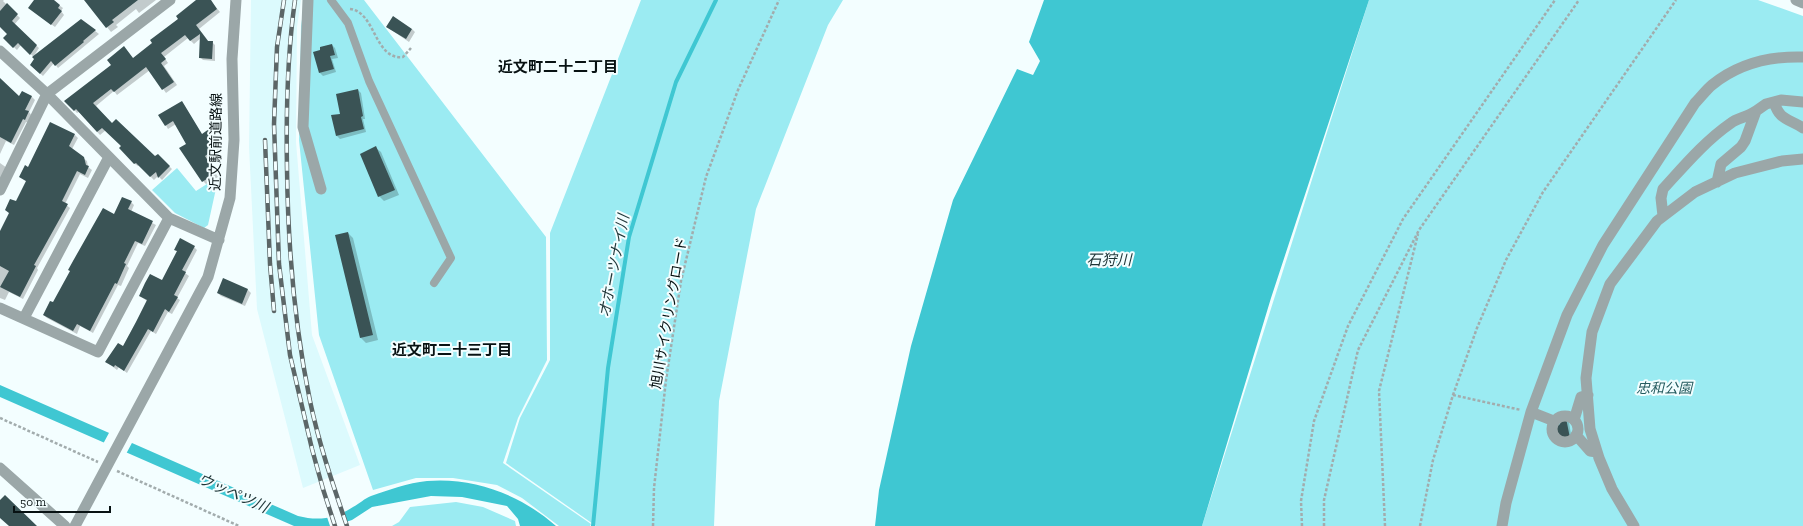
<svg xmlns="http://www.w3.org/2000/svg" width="1803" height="526" font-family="'Zilla Slab','Noto Sans JP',serif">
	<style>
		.built { fill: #dcfafd }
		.green { fill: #9bebf2 }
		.water { fill: #3fc7d2 }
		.pier { fill: #f3feff }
		.shadow { fill: #0003 }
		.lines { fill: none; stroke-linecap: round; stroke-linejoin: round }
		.stream { stroke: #3fc7d2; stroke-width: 4 }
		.building { fill: #3a5355 }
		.path { stroke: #a2acad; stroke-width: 2.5; stroke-dasharray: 3 2; stroke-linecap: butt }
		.service { stroke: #9ba7a8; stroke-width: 8 }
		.pedestrian { stroke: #9ba7a8; stroke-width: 11 }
		.minor { stroke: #9ba7a8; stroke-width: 11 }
		.rail-casing { stroke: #5c6667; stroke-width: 4.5 }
		.rail { stroke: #f3feff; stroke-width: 3; stroke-dasharray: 9; stroke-linecap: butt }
		.labels { text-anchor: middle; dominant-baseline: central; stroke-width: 4; stroke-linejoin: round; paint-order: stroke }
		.street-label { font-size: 14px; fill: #081213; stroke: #f3feff }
		.park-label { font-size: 14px; font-style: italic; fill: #245b5f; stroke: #f3feff }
		.neighbourhood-label { font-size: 15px; font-weight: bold; fill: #081213; stroke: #f3feff }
		.water-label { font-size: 15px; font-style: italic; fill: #1f3638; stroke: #f3feff }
	</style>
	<rect width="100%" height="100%" fill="#f3feff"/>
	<path class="built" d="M251 0H301L297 27 296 142 312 335 360 465 303 488 257 309 249 147Z"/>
	<path class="green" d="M305 0H364L546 237 547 360 518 418 503 463 591 524 590 526H559L522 498 497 485 453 478H416L373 490 319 335 299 140 301 26Z
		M641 0H843L828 25 756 209 719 401 714 526H596L506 463 520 418 550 360V233Z
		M1369 0H1758L1803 16V526H1202Z
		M177 168 196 191 210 182 217 184 208 225 204 228 175 213 152 190Z
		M456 502 483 507 515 521 516 526H392L399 522 410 507Z"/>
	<path class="water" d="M1044 0H1369L1271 298 1202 526H875L879 490 911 346 953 200 1017 69 1033 75 1040 61 1029 42Z
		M0 385 298 516C318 521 335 519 353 507 359 504 365 498 371 496 388 490 408 483 427 481 474 477 521 495 556 526H520L518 519 507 506 462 497 431 496 372 507 352 520 333 526H294L0 397Z"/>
	<path class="pier" d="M110 431 133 441 126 454 103 444Z
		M344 511 348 524 340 526H330L327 517Z"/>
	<path class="shadow" d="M0 0H4L3 1 20 18 14 25 39 48 34 56 81 20 99 34 58 68 54 63 43 76 34 68 36 59 21 45 17 50 4 38 8 34 0 26Z
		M35 0H52L63 8 61 11 64 15 55 27 33 11Z
		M85 0H156L139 13 136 9 116 25 118 27 111 32Z
		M197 0H210L220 12 199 29 209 42H212L215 45V61L203 60 200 57 201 38 194 44 188 38 164 57 168 63 164 66 177 85 166 93 150 70 117 95 114 91 96 106 112 124 155 158 158 155 172 169 162 180 158 176 154 180 139 165 138 166 135 164 120 148 122 146 106 130 100 135 79 112 77 113 66 101 133 59 154 43Z
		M387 27 412 29 415 32 409 42Z
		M332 45 335 48 338 58 332 59 336 72 323 76 320 73Z
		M0 80 20 98 31 96 35 100 29 112 32 116 29 123 26 122 14 145 6 141 0 154Z
		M358 90 361 93 365 119H363L366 132 340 139 337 136Z
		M182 102 202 135 210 133 222 150 207 160 218 177 206 184 203 181 188 144 176 124 168 129 160 115Z
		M75 135 78 138 72 149 87 161 88 167 92 170 88 178 80 174 65 204 70 208 37 268 38 270 23 299 9 292 5 300 0 298V233L10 213 6 210 16 203 27 182 20 177 29 168Z
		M376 148 381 152 399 195 384 201 379 196Z
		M0 163 7 168 0 183Z
		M131 202 134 205 131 212 156 225 145 246 138 243 127 266 129 268 121 286 118 285 93 333 80 326 77 334 47 318 44 315 54 304 115 216Z
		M348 233 353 238 378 340 366 343 361 338 336 236Z
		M194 247 197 250 185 273 189 276 177 298 180 300 172 314 168 312 156 334 151 331 127 373 119 367 117 370 109 364 123 347 147 301 140 296 162 281 178 252 175 250Z
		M224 279 248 290 251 293 245 306 221 296 218 293Z
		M1566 419 1569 422 1572 441 1567 442 1563 440Z"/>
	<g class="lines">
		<path class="stream" d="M593 526 608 368 629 237 676 82 716 0"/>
	</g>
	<path class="building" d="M34 0H54L60 5 58 8 62 11 51 25 28 8Z
		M84 0H138L112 20 114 22 106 28Z
		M196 0H211L217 9 196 25 208 41H213L212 59 199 58 200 34 190 41 185 35 161 53 166 59 161 63 174 82 162 90 146 67 114 92 111 89 93 103 112 123 116 119 155 156 158 154 170 166 158 178 156 172 150 177 136 163 134 164 119 148 121 146 102 128 97 132 76 109 74 111 64 101 111 65 107 60 124 46 133 58 152 43 150 40 178 19 176 16Z
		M7 3 18 14 12 21 37 45 30 55 18 43 13 48 3 38 7 34 0 27V11Z
		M393 16 412 29 406 39 386 27Z
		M81 19 96 30 83 41 84 42 55 66 51 61 40 74 30 65 34 59 32 57Z
		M332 44 335 55 330 56 334 69 319 73 313 52 320 50V47Z
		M0 78 19 96 22 91 32 96 25 110 29 111 25 120 23 119 11 143 0 137Z
		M358 89 363 116 361 117 364 129 336 136 331 115 340 114 336 94Z
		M182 101 202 134 209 129 220 146 205 156 216 173 202 182 179 148 186 144 173 121 165 126 158 115Z
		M50 122 75 134 69 146 84 157 86 165 89 166 85 175 77 171 62 201 68 204 34 265 36 266 20 297 0 287 9 271 0 266V231L9 213 5 210 10 199 16 201 26 181 19 177 25 165 28 167Z
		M376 146 395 190 378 197 360 154Z
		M122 197 132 201 128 209 153 221 142 244 135 241 124 263 126 264 117 284 115 283 90 331 77 324 73 331 43 315 50 301 53 302 70 271 68 270 73 261 103 208 114 214Z
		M348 232 373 335 360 338 335 235Z
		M180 238 195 246 182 270 186 272 174 295 178 297 169 312 165 309 153 332 148 329 124 371 115 365 114 367 105 362 118 343 123 346 136 322 147 300 139 296 145 283 150 274 162 280 177 251 174 250Z
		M223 278 248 289 242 304 217 293Z
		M1566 418 1570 438 1563 440 1558 437 1555 428 1560 424 1561 419Z
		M5 495 37 526H9L0 518V500Z"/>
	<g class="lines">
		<path class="path" d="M350 9C376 12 374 60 403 57L411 48
			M1453 395 1521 410
			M0 418 98 462
			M117 471 239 526
			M653 526 654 488 666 380 681 281 706 177 738 90 779 0
			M1302 526 1301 501 1314 421 1348 326 1403 219 1555 0
			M1324 526V500L1358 350 1419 230 1579 0
			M1385 526 1379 391 1418 234
			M1420 526 1433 460 1453 395 1477 328 1506 260 1543 192 1676 0"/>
		<path class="service" d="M331 0 348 23 369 81 451 258 434 283"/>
		<path class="pedestrian" d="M1774 102C1780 121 1788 118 1803 128
			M1717 182 1721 164 1741 147 1745 141 1756 111 1766 104 1781 100 1803 102
			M1663 216 1661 198 1663 189C1684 166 1705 141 1731 123 1737 118 1748 117 1756 111
			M1531 412 1554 421
			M1552 429a13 13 0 1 1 26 0a13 13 0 1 1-26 0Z
			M1574 420 1581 397 1588 395
			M1576 435 1590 451 1597 452
			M1502 526 1506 503 1531 412 1567 315 1603 245 1695 103C1701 97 1706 90 1712 85 1739 63 1770 56 1803 57
			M1634 526 1612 489 1599 458 1590 429 1586 378 1592 332 1610 284 1657 221 1695 192 1735 173 1782 161 1803 159"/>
		<path class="minor" d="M308 0 303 127 321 189
			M1796 0 1803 3
			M0 51 47 94 169 218 219 240
			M0 190 47 94 170 0
			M0 308 98 352 169 218
			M24 318 109 157
			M0 468 65 526
			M75 526 208 277 230 198 234 140 232 59 236 0"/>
		<defs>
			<path id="rail" d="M284 0 277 47 274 124 279 264 290 355 312 449 323 489 335 526
				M295 0C287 56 286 113 287 169 288 249 294 323 310 401 319 444 333 485 347 526
				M265 140 270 264 274 311"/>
		</defs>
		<use href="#rail" class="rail-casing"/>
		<use href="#rail" class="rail"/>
	</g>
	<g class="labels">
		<g class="street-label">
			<text transform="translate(216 142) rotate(-89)">近文駅前道路線</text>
			<text transform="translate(669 313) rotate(-80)">旭川サイクリングロード</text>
		</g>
		<g class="park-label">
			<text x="1664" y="388">忠和公園</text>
		</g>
		<g class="neighbourhood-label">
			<text x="558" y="67">近文町二十二丁目</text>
			<text x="452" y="350">近文町二十三丁目</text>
		</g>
		<g class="water-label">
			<text x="1109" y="260">石狩川</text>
			<text transform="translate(614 266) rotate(-79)">オホーツナイ川</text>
			<text transform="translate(233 493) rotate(24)">ウッペツ川</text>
		</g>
	</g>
	<path d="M14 506v6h96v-6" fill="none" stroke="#081213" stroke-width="2"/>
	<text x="20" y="506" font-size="12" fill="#081213" stroke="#f3feff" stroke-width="3" paint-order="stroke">50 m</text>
</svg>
